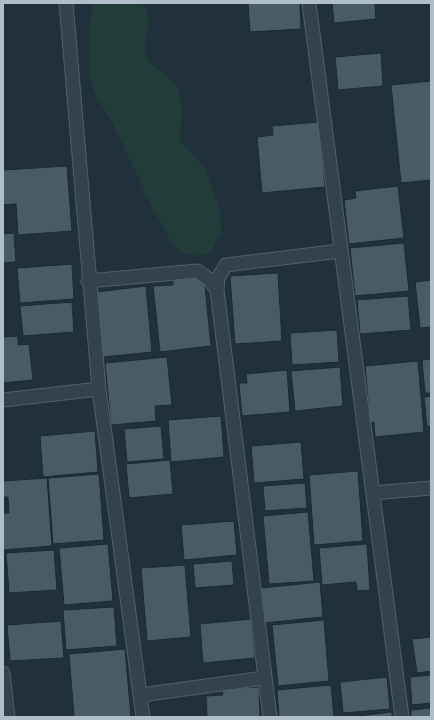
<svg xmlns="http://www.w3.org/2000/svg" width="434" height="720" font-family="'Archivo Narrow',sans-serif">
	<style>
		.green { fill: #223c3a }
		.building { fill: #485c67; stroke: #1b2a32 }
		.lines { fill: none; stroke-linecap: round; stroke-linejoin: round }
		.minor-casing { stroke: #526169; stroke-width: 15 }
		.minor { stroke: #34434b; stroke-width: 13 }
	</style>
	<rect width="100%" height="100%" fill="#20313b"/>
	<path class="green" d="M96 3H141C158 20 141 34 146 54 149 70 170 73 177 87 185 103 180 124 180 141L203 165 220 208 221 232 210 254C194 257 183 256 172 243 149 205 133 164 113 124 105 109 93 96 90 78 87 53 89 29 93 5Z"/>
	<path class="building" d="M248 3H300L301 29 250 32Z
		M332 3H375L376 19 334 23Z
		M381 53 383 86 338 90 335 57Z
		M431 81V180L401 183 391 85Z
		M319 122 325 187 262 193 257 137 273 135 272 126Z
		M67 166 72 231 18 235 16 204 3 205V170Z
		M398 186 404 238 349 244 344 200 356 198 355 191Z
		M14 233 16 262 3 263V234Z
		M404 243 409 291 355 296 350 248Z
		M72 264 74 299 20 303 17 268Z
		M278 273 282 341 235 344 230 276Z
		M204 276 211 346 160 352 153 286 173 285V280Z
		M431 280V327L420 328 415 282Z
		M146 286 152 352 103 357 96 292Z
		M408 296 411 330 360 334 357 300Z
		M72 302 74 332 23 336 20 306Z
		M337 330 339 362 292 365 290 333Z
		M18 336V345L29 344 33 380 3 383V337Z
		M167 357 172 405 155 406 156 421 111 425 105 363Z
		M431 359V393H425L422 360Z
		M418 361 424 432 375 437 374 422 370 423 365 366Z
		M340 367 343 406 295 411 291 371Z
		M287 370 290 412 242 416 239 383H247L246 374Z
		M431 396V426L427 427 424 397Z
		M221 416 224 457 171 462 168 420Z
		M161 426 164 459 127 462 124 429Z
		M95 431 98 472 43 477 40 436Z
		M301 442 304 479 254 483 251 446Z
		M170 460 173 494 129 498 126 464Z
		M358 471 363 541 314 545 309 475Z
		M99 474 104 540 53 544 48 478Z
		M47 478 52 546 3 550V513H9L8 497H3V481Z
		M305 483 307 508 265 511 263 486Z
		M308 512 314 581 269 584 263 516Z
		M234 521 237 555 184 560 181 525Z
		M108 544 113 601 64 605 59 548Z
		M367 544 370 590 357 591 356 582 322 585 319 548Z
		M54 550 57 590 9 593 6 553Z
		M232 561 234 585 195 588 193 564Z
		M185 565 191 637 147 641 141 568Z
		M320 582 323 617 264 623 261 588Z
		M114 607 117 646 66 650 63 610Z
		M251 619 255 658 203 663 200 624Z
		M324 620 329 681 278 686 272 625Z
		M61 621 64 658 10 661 7 625Z
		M431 637V671L417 673 412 639Z
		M125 649 131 717H74L69 654Z
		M431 675V703L412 705 410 677Z
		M387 677 390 709 343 713 340 682Z
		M331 685 334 717H279L277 690Z
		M259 687 260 717H207L206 696 223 695 222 689Z
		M431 708V717H411V710Z
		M392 712V717H349Z"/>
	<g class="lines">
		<defs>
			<path id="minor" d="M66 3 99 389 143 717
				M309 3 402 717
				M88 281 197 271 209 279 217 290
				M3 400 99 389
				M373 493 431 488
				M3 673 8 717
				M141 695 264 678
				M270 717 217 290 218 278 226 265 340 251"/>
		</defs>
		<use href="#minor" class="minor-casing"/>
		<use href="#minor" class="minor"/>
	</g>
	<rect width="434" height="720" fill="none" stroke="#afbec8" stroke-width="8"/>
</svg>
